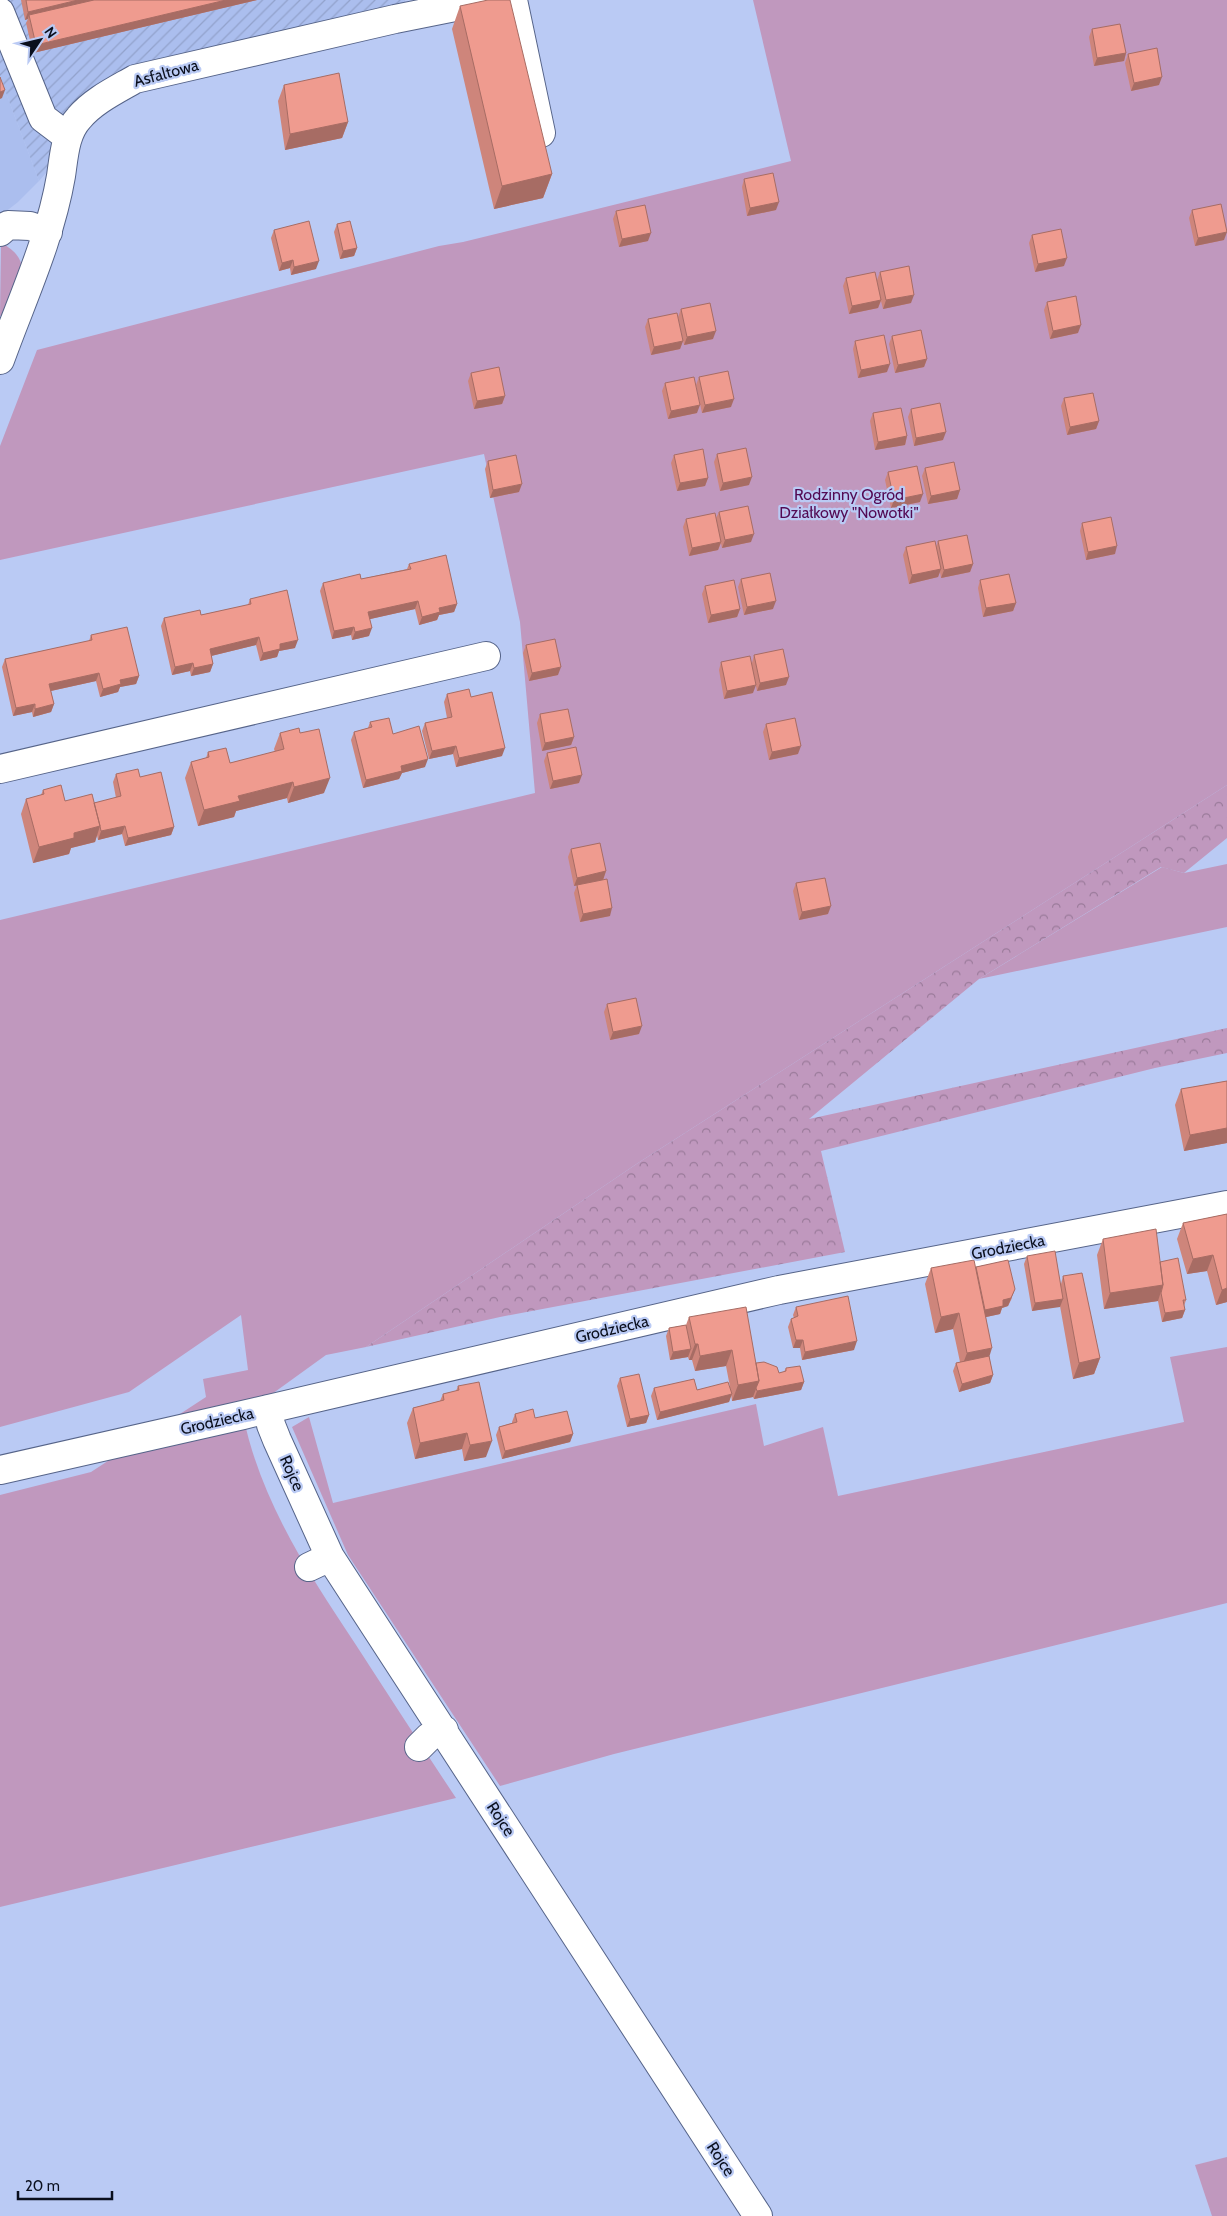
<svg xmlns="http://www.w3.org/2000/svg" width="1227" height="2216" font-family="Cabin,sans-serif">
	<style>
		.built { fill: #abbeee }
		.industrial { fill: url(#industrial-furrows) }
		.green { fill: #c098be }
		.forest { fill: url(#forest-crowns) }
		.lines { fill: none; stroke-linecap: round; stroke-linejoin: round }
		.minor-casing { stroke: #566489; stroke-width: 30 }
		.minor { stroke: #fff; stroke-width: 28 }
		.wall { fill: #ce857b }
		.shaded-wall { fill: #a76c64 }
		.building { fill: #ef9b8f; stroke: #a76c64 }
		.labels { text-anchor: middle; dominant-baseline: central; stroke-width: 4.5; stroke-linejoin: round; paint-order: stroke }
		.street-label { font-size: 16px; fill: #0a0f1d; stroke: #bacaf4 }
		.park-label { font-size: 16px; fill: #530a53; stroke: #bacaf4 }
	</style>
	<defs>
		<pattern id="industrial-furrows" width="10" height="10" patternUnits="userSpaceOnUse" patternTransform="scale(1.25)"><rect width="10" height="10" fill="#abbeee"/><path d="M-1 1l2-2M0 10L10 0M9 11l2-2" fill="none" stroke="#92a2cc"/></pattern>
		<pattern id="forest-crowns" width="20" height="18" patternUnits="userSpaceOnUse" patternTransform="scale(1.25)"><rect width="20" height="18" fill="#c098be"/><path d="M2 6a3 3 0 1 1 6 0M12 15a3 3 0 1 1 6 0" fill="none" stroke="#9a7a9a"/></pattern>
	</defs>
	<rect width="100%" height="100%" fill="#bacaf4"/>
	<path class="built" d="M0 77 39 181 18 202 0 216Z"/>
	<path class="industrial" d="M0 0H405L411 29 136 93 94 119 39 181 0 77Z"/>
	<path class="green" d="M753 0H1227V785L638 1163 366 1347 326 1355 243 1415C260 1500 309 1574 356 1645 389 1696 422 1747 456 1798L0 1907V1495L91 1472 206 1397 203 1379 248 1370 241 1315 129 1392 0 1427V920L535 793 520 622 484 454 0 560V446L37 350 439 246 463 242 791 161Z
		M1 243C38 262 17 286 4 314L0 316Z
		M1227 864V927L979 979 1162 867 1184 873Z
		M1227 1347V1603L614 1754 500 1786 348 1555 292 1427 309 1417 333 1503 756 1404 764 1446 823 1427 838 1496 1184 1422 1170 1357Z
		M1227 2157V2216H1212L1195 2165Z"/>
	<path class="forest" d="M1227 785V838L1184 873 1161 867 979 979 809 1119 1227 1028V1053L1155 1068 821 1151 845 1252 500 1317 366 1347 638 1163Z"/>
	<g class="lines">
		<defs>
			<path id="minor" d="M513 0 541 133
				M0 12 43 118 68 137
				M0 232 8 225 30 226 48 232
				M0 360C22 299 50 240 61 176 64 156 65 133 79 118 93 101 116 90 135 79L395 19 490 0
				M0 769 486 656
				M268 1409 271 1425 277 1440 330 1557 758 2216
				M0 1470 243 1415 779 1290 1227 1205
				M309 1567 330 1557
				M419 1747 429 1737 444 1730"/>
		</defs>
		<use href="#minor" class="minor-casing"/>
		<use href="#minor" class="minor"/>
	</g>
	<path class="wall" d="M21 0H257L33 53 26 23 28 19 25 20Z
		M460 6 552 174 543 198 494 209 452 29Z
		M1092 29 1126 53 1124 61 1094 66 1089 37Z
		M1128 54 1159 85 1131 91 1125 63Z
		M284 85 348 122 342 138 285 150 278 101Z
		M744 179 776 210 747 216 742 187Z
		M1192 210 1224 240 1195 246 1189 218Z
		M616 211 648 241 619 247 613 219Z
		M337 224 357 248 354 256 340 259 334 232Z
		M274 230 316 269 291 275 290 268 279 271 271 238Z
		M1032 235 1064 266 1035 272 1029 243Z
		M880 272 911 303 883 309 881 301 878 308 849 314 843 286 846 278 877 280Z
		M1047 302 1078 333 1050 339 1044 310Z
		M681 309 713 339 684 345 678 317Z
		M648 319 683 341 680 349 651 355 645 327Z
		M892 336 927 359 924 367 895 373 889 344Z
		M855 341 887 372 858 378 853 349Z
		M471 373 505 396 502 404 474 409 468 381Z
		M699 377 731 407 702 413 696 385Z
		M665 383 697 413 668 419 662 391Z
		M1064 398 1099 421 1096 429 1067 435 1061 406Z
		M911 409 943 440 914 446 908 417Z
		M873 413 907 436 905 445 875 450 870 421Z
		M717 454 749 485 720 491 714 462Z
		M674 455 708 478 705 486 677 491 671 463Z
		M488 461 519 492 490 498 485 469Z
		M925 468 960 490 957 499 928 504 922 476Z
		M888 472 920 502 891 508 885 480Z
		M719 512 751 542 722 548 721 543 718 550 689 556 683 527 686 519 716 518Z
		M1082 523 1115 554 1086 560 1080 531Z
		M938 541 973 564 970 572 941 578 940 572 938 577 909 584 903 555 906 547H936Z
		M409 564 457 604 454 612 439 615 437 620 419 625 415 609 370 619 369 636 352 640 351 635 332 639 320 591 323 583 361 579 407 569Z
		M741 579 773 609 744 615 738 587Z
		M980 580 1016 603 1013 611 983 617 978 588Z
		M705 586 740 609 737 617 708 623 702 594Z
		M250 599 295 648 279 651 277 657 260 661 256 645 211 656 213 664 210 672 191 676 190 671 172 675 161 626 164 618 201 615 248 605Z
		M91 635 139 676 136 684 120 687 118 692 100 697 96 681 51 691 54 704 51 712 33 717 32 712 13 716 2 667 5 659 89 641Z
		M526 645 558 675 529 681 523 653Z
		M754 655 786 685 757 691 753 672V693L724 699 719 670 721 662 752 663Z
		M447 694 471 697 502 756 456 767 453 754 429 759 422 731 425 723 447 718 444 702Z
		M540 714 574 737 571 745 542 751 537 723Z
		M370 722 393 734 425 767 402 773 399 779 363 788 351 740 354 732 368 728Z
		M766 724 798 754 769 760 763 732Z
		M280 733H300L324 793 288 803 287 798 236 811 234 817 198 826 185 778 191 762 206 758 208 752 230 763 275 752 274 749Z
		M547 753 579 783 550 789 544 761Z
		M116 774 140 777 174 827 171 835 125 846 122 834 98 840 97 835 95 842 71 848 69 854 33 863 21 814 26 799 41 795 43 790 65 801 94 803 116 798 113 782Z
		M571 849 606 871 603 880 574 886 568 857Z
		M796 883 828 914 799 920 793 891Z
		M577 885 610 916 580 922 574 893Z
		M607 1004 639 1034 610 1040 604 1012Z
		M1227 1081V1143L1184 1151 1175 1105 1181 1089Z
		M1227 1214V1302L1216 1305 1207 1271 1187 1274 1177 1239 1183 1223Z
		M1103 1239 1160 1262 1186 1300 1184 1306 1185 1310 1182 1318 1162 1322 1158 1301 1104 1309 1097 1255Z
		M1027 1256 1061 1284 1063 1276 1100 1358 1094 1374 1073 1379 1060 1306 1032 1311 1024 1264Z
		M976 1267 1012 1298 1008 1306 1002 1308 1000 1314 986 1317 989 1356 993 1375 990 1383 959 1392 953 1371 956 1363 960 1362 953 1329 935 1333 925 1284 931 1268Z
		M796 1307 854 1350 802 1360 800 1348H793L788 1327 791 1319 794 1318 793 1315Z
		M689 1317 756 1363 779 1373 784 1372 786 1368 804 1382 801 1390 754 1399 753 1397 732 1401 731 1394 729 1402 657 1420 651 1396 654 1388 697 1390 730 1387 726 1366 695 1371 692 1360H689L688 1357 670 1360 666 1336 669 1328 686 1325Z
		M620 1378 649 1415 646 1423 627 1427 617 1386Z
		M458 1386 486 1457 464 1461 462 1449 415 1459 407 1423 413 1408 440 1401 443 1394 456 1391Z
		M515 1414 535 1418 573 1434 570 1442 502 1459 496 1435 499 1427 512 1423V1422Z"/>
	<path class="shaded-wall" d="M78 0H110L29 15 28 19 25 20 28 12Z
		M226 0H257L33 53 36 45Z
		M1126 53 1124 61 1094 66 1097 58Z
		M1162 77 1159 85 1131 91 1134 83Z
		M5 90 2 98 0 99V92Z
		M348 122 342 138 285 150 290 134Z
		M552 174 543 198 494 209 502 186Z
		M779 202 776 210 747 216 750 208Z
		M1227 232 1224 240 1195 246 1198 238Z
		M651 233 648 241 619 247 622 239Z
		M357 248 354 256 340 259 343 251Z
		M1067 258 1064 266 1035 272 1038 264Z
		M293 260 290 268 279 271 282 263Z
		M319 261 316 269 291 275 294 267Z
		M914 295 911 303 883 309 886 300Z
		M881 300 878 308 849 314 852 306Z
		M1081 325 1078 333 1050 339 1053 331Z
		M716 331 713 339 684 345 687 337Z
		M683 341 680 349 651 355 654 347Z
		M927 359 924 367 895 373 898 365Z
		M890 364 887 372 858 378 861 370Z
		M505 396 502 404 474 409 477 401Z
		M734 399 731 407 702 413 705 405Z
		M700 405 697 413 668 419 671 411Z
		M1099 421 1096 429 1067 435 1070 427Z
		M946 432 943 440 914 446 916 438Z
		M907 436 905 445 875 450 878 442Z
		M752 477 749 485 720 491 723 483Z
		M708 478 705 486 677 491 680 483Z
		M522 484 519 492 490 498 493 490Z
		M960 490 957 499 928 504 931 496Z
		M923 494 920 502 891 508 894 500Z
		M754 534 751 542 722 548 725 540Z
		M721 542 718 550 689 556 692 548Z
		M1117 546 1115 554 1086 560 1088 552Z
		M973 564 970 572 941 578 944 570Z
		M941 569 938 577 909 584 912 575Z
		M418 601 415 609 366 620 368 612Z
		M776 601 773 609 744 615 747 607Z
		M1016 603 1013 611 983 617 986 608Z
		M457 604 454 612 439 615 437 620 419 625 422 617 439 608Z
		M740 609 737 617 708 623 711 615Z
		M354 627 351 635 332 639 334 631Z
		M372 628 369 636 352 640 355 632Z
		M259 637 256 645 207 657 210 649Z
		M298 640 295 648 279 651 277 657 260 661 263 653 280 644Z
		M193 663 190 671 172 675 175 667Z
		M213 664 210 672 191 676 194 668Z
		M561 667 558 675 529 681 532 673Z
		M99 673 96 681 46 692 49 684Z
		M139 676 136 684 120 687 118 692 100 697 103 689 120 680Z
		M789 677 786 685 757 691 760 683Z
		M756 685 753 693 724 699 727 691Z
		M35 704 32 712 13 716 16 708Z
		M54 704 51 712 33 717 35 709Z
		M574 737 571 745 542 751 545 743Z
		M456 746 453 754 429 759 432 751Z
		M801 746 798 754 769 760 772 752Z
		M505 748 502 756 456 767 459 758Z
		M428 759 425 767 402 773 399 779 363 788 366 780 401 766Z
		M582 775 579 783 550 789 553 781Z
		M330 778 324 793 288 803 294 787Z
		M293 782 287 798 236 811 234 817 198 826 204 810 238 796Z
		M100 826 95 842 71 848 69 854 33 863 39 847 74 833Z
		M125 826 122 834 98 840 101 831Z
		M174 827 171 835 125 846 128 838Z
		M606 871 603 880 574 886 577 878Z
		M831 906 828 914 799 920 802 912Z
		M612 908 610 916 580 922 583 914Z
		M642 1026 639 1034 610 1040 613 1032Z
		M1227 1128V1143L1184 1151 1190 1135Z
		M1213 1255 1207 1271 1187 1274 1193 1259Z
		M1163 1285 1158 1301 1104 1309 1110 1293Z
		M1227 1288V1302L1216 1305 1222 1290Z
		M1015 1289 1008 1306 1002 1308 1000 1314 977 1319 980 1311 1003 1300Z
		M1063 1299 1060 1307 1032 1311 1035 1303Z
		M1185 1310 1182 1318 1162 1322 1165 1313Z
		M959 1313 953 1329 935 1333 941 1317Z
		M796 1340H803L800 1348H793Z
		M857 1341 854 1350 802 1360 805 1352Z
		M695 1344H698L692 1360H689Z
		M992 1348 987 1364 961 1369 967 1353Z
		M691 1349 688 1357 670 1360 673 1352Z
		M732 1350 726 1366 695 1371 700 1356Z
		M1100 1358 1094 1374 1073 1379 1079 1363Z
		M993 1375 990 1383 959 1392 962 1384Z
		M759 1381 753 1397 732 1401 738 1385Z
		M804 1382 801 1390 754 1399 757 1391Z
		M732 1394 729 1402 657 1420 660 1412Z
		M649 1415 646 1423 627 1427 630 1419Z
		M467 1433 462 1449 415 1459 420 1443Z
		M573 1434 570 1442 502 1459 505 1451Z
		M492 1441 486 1457 464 1461 470 1445Z"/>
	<path class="building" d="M26 0H78L28 12Z
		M94 0H226L36 45 29 15Z
		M488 0H510L552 174 502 186 460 6Z
		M1120 24 1126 53 1097 58 1092 29Z
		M1157 48 1162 77 1134 83 1128 54Z
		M339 73 348 122 290 134 284 85Z
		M0 77 5 90 0 92Z
		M773 173 779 202 750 208 744 179Z
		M1221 204 1227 232 1198 238 1192 210Z
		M645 205 651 233 622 239 616 211Z
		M309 221 319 261 294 267 293 260 282 263 274 230Z
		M350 221 357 248 343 251 337 224Z
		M1061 229 1067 258 1038 264 1032 235Z
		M909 266 914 295 886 300 880 272Z
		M875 272 881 300 852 306 846 278Z
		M1076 296 1081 325 1053 331 1047 302Z
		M710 303 716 331 687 337 681 309Z
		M677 313 683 341 654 347 648 319Z
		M921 330 927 359 898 365 892 336Z
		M884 335 890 364 861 370 855 341Z
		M499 367 505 396 477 401 471 373Z
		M728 371 734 399 705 405 699 377Z
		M694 377 700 405 671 411 665 383Z
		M1093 393 1099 421 1070 427 1064 398Z
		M940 403 946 432 916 438 911 409Z
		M901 408 907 436 878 442 873 413Z
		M746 448 752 477 723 483 717 454Z
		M703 449 708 478 680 483 674 455Z
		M516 455 522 484 493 490 488 461Z
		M954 462 960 490 931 496 925 468Z
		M917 466 923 494 894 500 888 472Z
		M748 506 754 534 725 540 719 512Z
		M715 513 721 542 692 548 686 519Z
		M1111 517 1117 546 1088 552 1082 523Z
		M967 535 973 564 944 570 938 541Z
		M935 541 941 569 912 575 906 547Z
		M446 555 457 604 439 608 440 612 422 617 418 601 368 612 372 628 355 632 354 627 334 631 323 583 360 574 361 579 411 569 409 564Z
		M770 573 776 601 747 607 741 579Z
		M1009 574 1016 603 986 608 980 580Z
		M734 580 740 609 711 615 705 586Z
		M287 590 298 640 280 644V649L263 653 259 637 210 649 213 664 194 668 193 663 175 667 164 618 200 610 201 615 251 604 250 599Z
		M127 627 139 676 120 680 121 684 103 689 99 673 49 684 54 704 35 709V704L16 708 5 659 92 640 91 635Z
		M555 639 561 667 532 673 526 645Z
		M783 649 789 677 760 683 754 655Z
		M750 656 756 685 727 691 721 662Z
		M469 689 471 697 492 692 505 748 459 758 456 746 432 751 425 723 452 717 447 694Z
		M568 709 574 737 545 743 540 714Z
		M389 718 393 734 419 726 428 759 401 766 402 771 366 780 354 732 372 727 370 722Z
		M795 718 801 746 772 752 766 724Z
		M299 728 300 733 319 729 330 778 294 787 293 782 238 796 240 801 204 810 191 762 209 757 208 752 226 748 230 763 284 749 280 733Z
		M576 747 582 775 553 781 547 753Z
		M138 769 140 777 161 772 174 827 128 838 125 826 101 831 100 826 94 803 121 796 116 774Z
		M61 785 65 801 92 794 100 826 74 833V838L39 847 26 799 44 794 43 790Z
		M600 843 606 871 577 878 571 849Z
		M825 878 831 906 802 912 796 883Z
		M607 879 612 908 583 914 577 885Z
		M636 998 642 1026 613 1032 607 1004Z
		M1227 1081V1128L1190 1135 1181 1089Z
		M1227 1214V1288L1222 1290 1213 1255 1193 1259 1183 1223Z
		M1156 1229 1163 1285 1110 1293 1103 1239Z
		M1055 1251 1063 1299 1035 1303 1027 1256Z
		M1178 1258 1186 1300H1183L1185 1310 1165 1313 1161 1293 1163 1285 1160 1262Z
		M974 1260 992 1348 967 1353 959 1313 941 1317 931 1268Z
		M1008 1260 1015 1289 1011 1298 1003 1300V1306L985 1310 976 1267Z
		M1082 1273 1100 1358 1079 1363 1063 1276Z
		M848 1296 857 1341 805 1352 803 1340H796L791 1319 798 1316 796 1307Z
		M746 1307 759 1381 738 1385 732 1350 700 1356 698 1344H695L689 1317Z
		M686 1325 691 1349 673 1352 669 1328Z
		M989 1356 993 1375 962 1384 956 1363Z
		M764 1362 777 1367 779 1373 786 1371V1368L800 1366 804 1382 757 1391 756 1388 759 1381 756 1363Z
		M639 1374 649 1415 630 1419 620 1378Z
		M694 1379 697 1390 728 1382 732 1394 660 1412 654 1388Z
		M479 1382 492 1441 470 1445 467 1433 420 1443 413 1408 444 1400 443 1394 459 1390 458 1386Z
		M533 1409 535 1418 567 1411 573 1434 505 1451 499 1427 517 1422 515 1414Z"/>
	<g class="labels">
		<g class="street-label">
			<text transform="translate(166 73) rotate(-15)">Asfaltowa</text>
			<text transform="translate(1008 1247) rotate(-11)">Grodziecka</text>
			<text transform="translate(612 1329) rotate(-13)">Grodziecka</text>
			<text transform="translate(217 1421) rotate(-13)">Grodziecka</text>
			<text transform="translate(292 1473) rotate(66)">Rojce</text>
			<text transform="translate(501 1819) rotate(57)">Rojce</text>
			<text transform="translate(721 2159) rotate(57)">Rojce</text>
		</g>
		<g class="park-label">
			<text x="849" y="494">Rodzinny Ogród<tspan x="849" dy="18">Działkowy "Nowotki"</tspan></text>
		</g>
	</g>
	<g transform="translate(40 40) rotate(55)" stroke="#bacaf4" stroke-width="4" paint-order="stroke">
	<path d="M0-4L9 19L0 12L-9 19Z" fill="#0a0f1d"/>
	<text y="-8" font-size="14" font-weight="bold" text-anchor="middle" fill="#0a0f1d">N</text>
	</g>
	<path d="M18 2191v8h94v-8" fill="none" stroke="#0a0f1d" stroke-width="2.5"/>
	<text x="25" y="2191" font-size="15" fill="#0a0f1d" stroke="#bacaf4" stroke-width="4" paint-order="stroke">20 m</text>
</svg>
